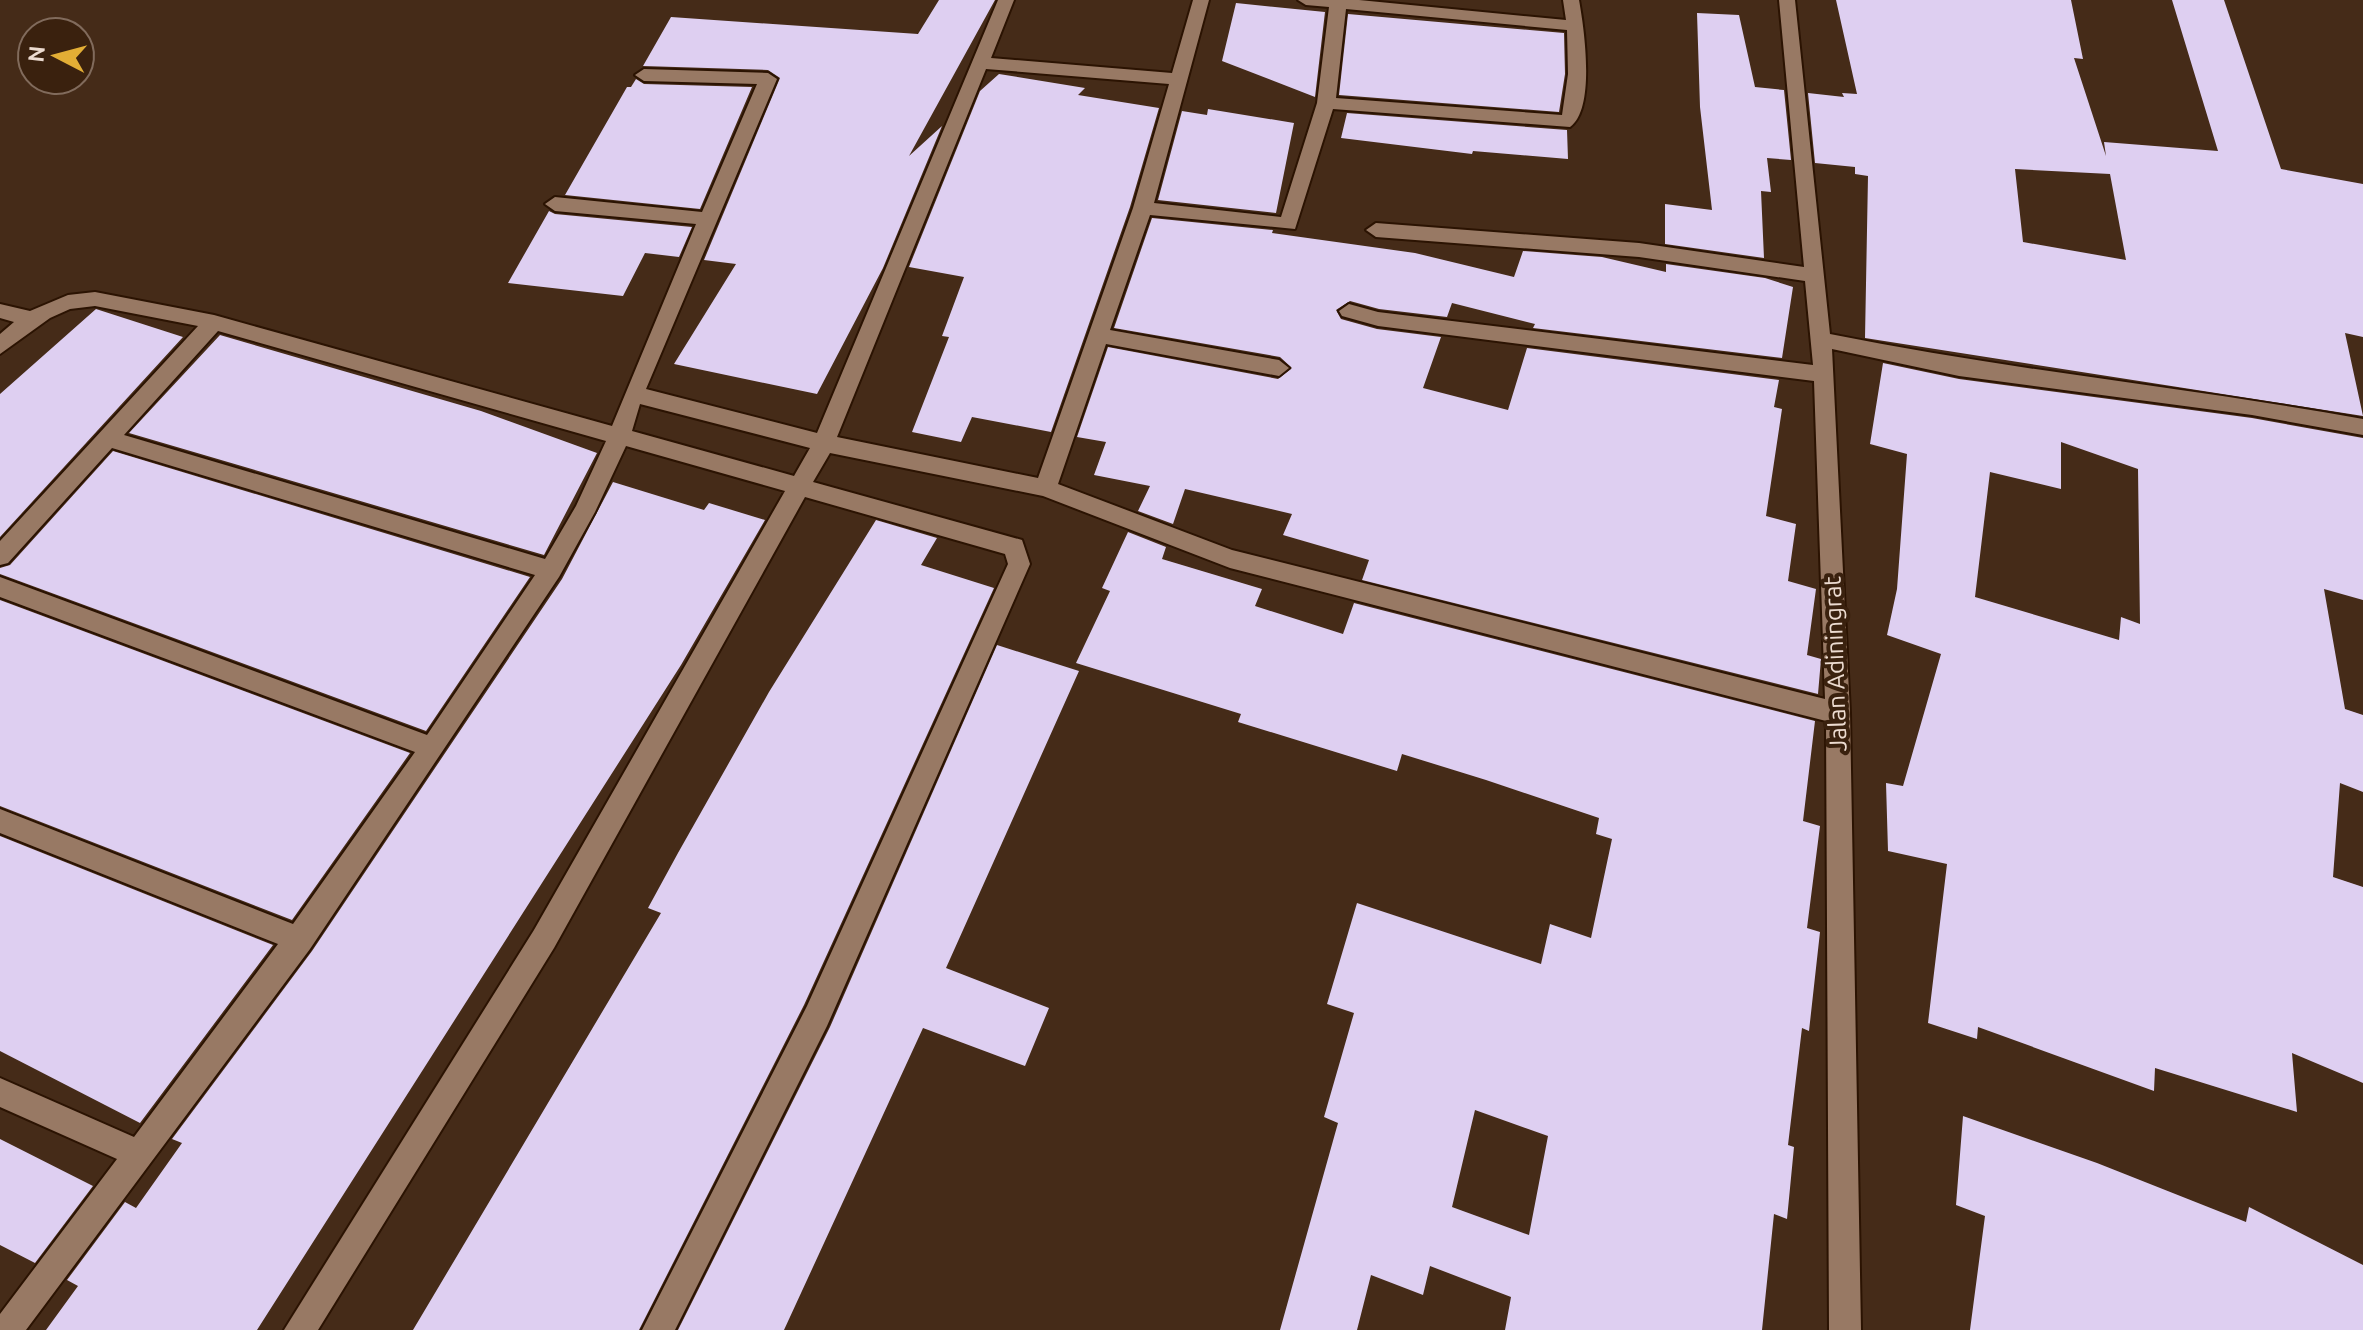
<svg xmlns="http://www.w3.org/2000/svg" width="2363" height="1330" font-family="Ubuntu,sans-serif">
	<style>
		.building { fill: #decff1; fill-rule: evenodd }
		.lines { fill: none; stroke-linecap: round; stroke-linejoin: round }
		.minor-casing { stroke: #2b1302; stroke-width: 4 }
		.minor { fill: #987964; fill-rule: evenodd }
		.labels { text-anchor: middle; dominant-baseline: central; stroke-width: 8; stroke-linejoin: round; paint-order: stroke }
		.street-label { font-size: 24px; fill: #ecdbd0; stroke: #3a210e }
	</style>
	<rect width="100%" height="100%" fill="#452b18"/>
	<path class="building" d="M939 0H995L909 156 942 126 883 268 817 394 674 364 736 264 704 260 780 78 768 70 643 66 671 17 918 34Z
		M1836 0H2071L2083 59 2074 58 2106 156 2104 142 2218 151 2172 0H2224L2281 169 2363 184V337L2345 333 2363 416 1865 338 1868 176 1855 174V167L1815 163 1808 93 1844 97 1842 93 1857 94ZM2015 169 2110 174 2126 260 2023 242Z
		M1236 3 1325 12 1315 97 1222 61Z
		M1697 13 1739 15 1755 87 1784 90 1791 160 1767 158 1771 192 1761 191 1764 258 1665 244V204L1712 210 1700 107Z
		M1348 14 1564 33 1565 74 1559 112 1339 95Z
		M999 74 1085 88 1078 95 1159 108 1130 207 1051 432 972 417 961 442 912 432 949 337 942 336 964 277 909 267 980 91Z
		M636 79 644 84 752 87 700 209 565 195 627 87H631Z
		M1208 109 1294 123 1276 213 1158 200 1182 111 1207 115Z
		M1347 113 1567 130 1568 159 1473 151 1472 154 1341 138Z
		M549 211 555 214 692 227 679 257 645 253 623 296 508 283Z
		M1152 218 1273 230 1272 233 1415 253 1514 277 1523 251 1602 257 1666 272V264L1765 278 1793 287 1782 358 1533 328 1535 324 1452 303 1447 317 1379 309 1350 301 1336 310 1341 319 1377 329 1441 337 1423 388 1508 410 1527 348 1779 380 1774 407 1782 409 1766 516 1796 524 1788 581 1816 589 1807 655 1821 659 1818 694 1362 580 1369 560 1283 535 1292 514 1185 489 1173 524 1138 511 1150 486 1094 475 1106 442 1077 437 1108 347 1278 379 1292 368 1280 357 1114 328Z
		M96 309 183 337 0 537V394Z
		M220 335 481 411 597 453 544 555 129 433Z
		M1883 363 1959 379 2252 418 2363 438V600L2324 589 2345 709 2363 715V792L2340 783 2333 877 2363 887V1083L2292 1053 2297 1112 2155 1068 2154 1091 1978 1027 1977 1039 1928 1023 1947 864 1888 851 1886 783 1903 786 1941 654 1887 635 1897 589 1907 454 1870 444ZM2061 442 2138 469 2140 624 2121 617 2119 640 1975 597 1990 472 2061 489Z
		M113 451 530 577 426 731 0 574V568L10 565Z
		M613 482 704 510 709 503 765 520 681 665 257 1330H46L78 1286 67 1280 125 1202 136 1208 182 1143 172 1139 312 951 562 579Z
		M876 520 937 538 921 565 994 588 804 1005 639 1330H413L661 913 648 908 678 853 769 692Z
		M1128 532 1166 547 1162 559 1262 589 1255 606 1343 634 1354 603 1815 721 1803 821 1820 826 1807 928 1820 932 1809 1031 1802 1028 1788 1145 1794 1147 1787 1219 1774 1214 1762 1330H1505L1511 1297 1430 1266 1423 1295 1371 1275 1357 1330H1280L1338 1123 1324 1117 1354 1013 1327 1004 1357 903 1541 964 1550 924 1591 938 1612 839 1596 834 1599 818 1486 780 1402 754 1397 771 1238 722 1241 714 1076 663 1110 591 1102 588ZM1475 1110 1548 1136 1529 1235 1452 1207Z
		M0 600 410 753 292 920 0 806Z
		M997 645 1079 671 946 968 1049 1008 1025 1066 923 1028 784 1330H678L830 1027Z
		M0 836 273 945 140 1123 0 1051Z
		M1963 1116 2097 1163 2246 1222 2249 1207 2363 1265V1330H1970L1985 1216 1956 1205Z
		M0 1139 93 1186 35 1263 0 1245Z"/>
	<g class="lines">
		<defs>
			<path id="minor" d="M998 0H1014L991 58 1172 73 1193 0H1209L1154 203 1281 217 1317 103 1329 7 1306 5 1298 0H1359L1566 20 1563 0H1579C1584 27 1596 109 1570 127L1333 109 1295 229 1150 215 1110 330 1279 360 1289 368 1279 376 1106 344 1058 484 1232 550 1825 699 1814 381 1378 326 1342 316 1339 311 1349 304 1378 312 1813 365 1805 281 1639 257 1376 237 1366 230 1376 223 1639 243 1804 267 1779 0H1795L1830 334C2007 370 2186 387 2363 419V435L2252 415 1959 376 1832 349 1850 713 1861 1330H1829L1826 721 1230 568 1043 496 830 453 813 482 1022 540 1030 564 827 1026 675 1330H642L807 1006 1008 564 1005 554 805 497 554 948 318 1330H284L534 930 785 491 626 446 595 512 559 577 310 949 26 1330H0V1314L117 1159 0 1107V1078L134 1137 278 944 0 833V809L293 924 415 752 0 597V577L427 735 535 575 112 448 8 563 0 565V541L198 326 95 306 70 309 50 318 0 354V334L14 322 0 318V304L30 311 68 295 95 292 214 315 612 426 696 224 555 211 545 204 555 197 702 212 757 84 644 81 635 75 644 69 768 73 777 79 646 389 817 433ZM1346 9 1567 30 1568 74 1562 115 1336 98ZM986 69 1169 84 1133 208 1038 478 837 437ZM218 331 606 441 576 506 545 559 124 435ZM640 404 810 448 794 476 632 431Z"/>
		</defs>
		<use href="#minor" class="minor-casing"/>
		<use href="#minor" class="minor"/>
	</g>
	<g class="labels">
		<g class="street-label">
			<text transform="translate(1835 664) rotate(-92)">Jalan Adiningrat</text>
		</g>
	</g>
	<g transform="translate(56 56) rotate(276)"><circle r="38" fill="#3a210e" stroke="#816b5c" stroke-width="2"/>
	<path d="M0-6L14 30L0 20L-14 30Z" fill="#e3ae35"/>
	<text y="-12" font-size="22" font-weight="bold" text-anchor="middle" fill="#ecdbd0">N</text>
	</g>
</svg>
